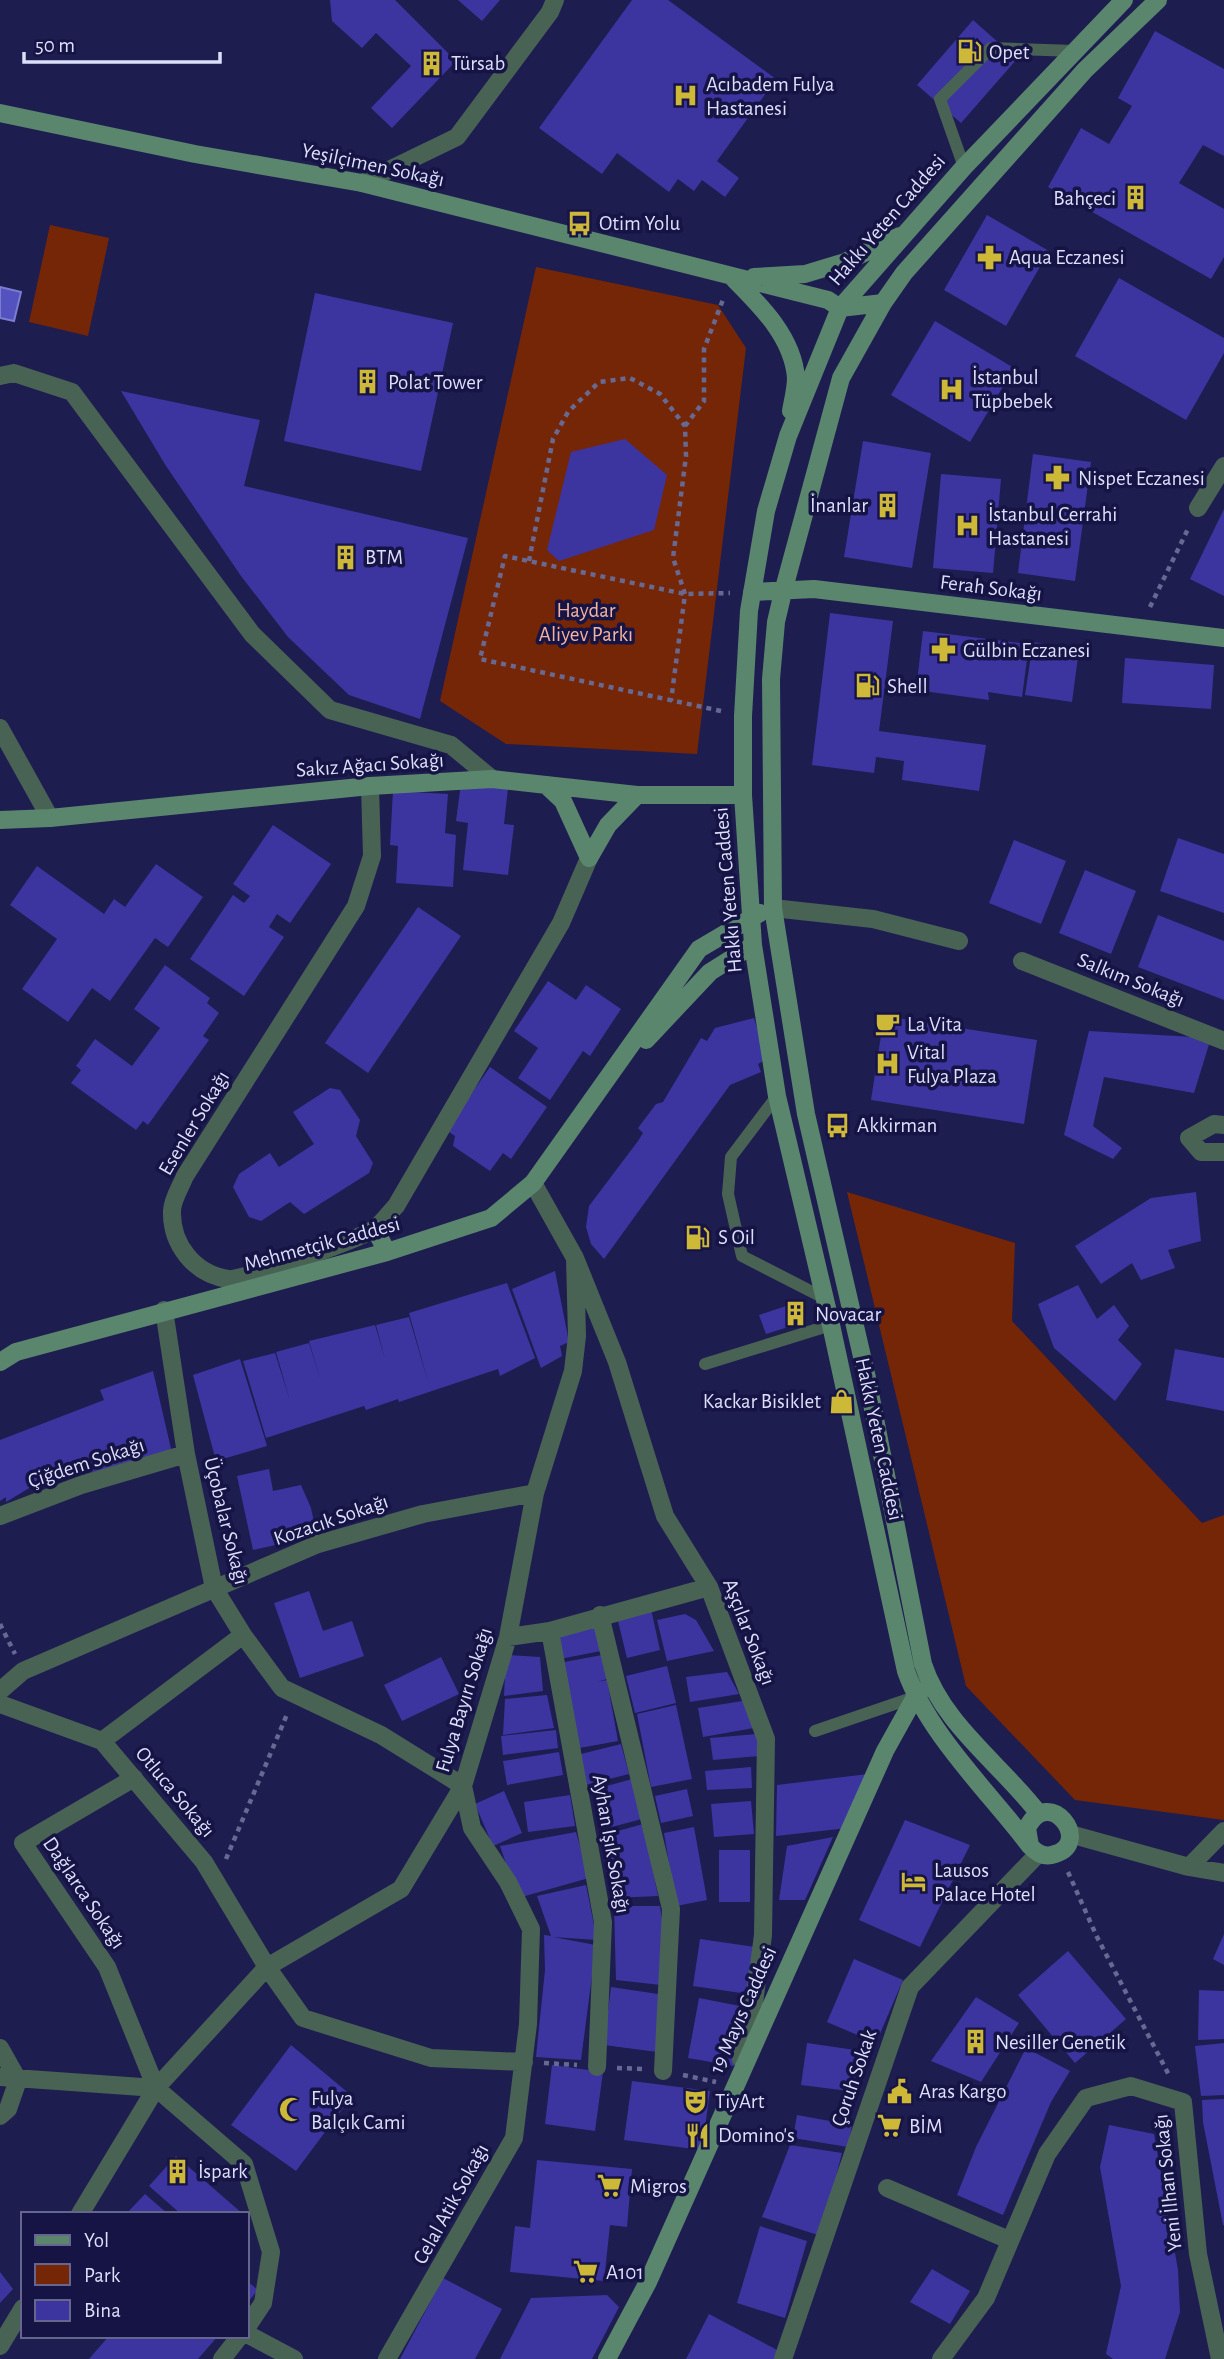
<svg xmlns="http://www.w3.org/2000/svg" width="1224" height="2359" font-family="'Alegreya Sans',sans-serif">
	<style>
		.green { fill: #752606 }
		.water { fill: #5352bf; stroke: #7c7cd1; stroke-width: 2 }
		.building { fill: #3c35a0 }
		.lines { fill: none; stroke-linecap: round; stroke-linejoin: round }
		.path { stroke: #686992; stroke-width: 4.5; stroke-dasharray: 5 5; stroke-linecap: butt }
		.lane { stroke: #486354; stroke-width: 12 }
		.street { stroke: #486354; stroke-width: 18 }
		.secondary { stroke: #5a866d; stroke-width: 18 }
		.labels { text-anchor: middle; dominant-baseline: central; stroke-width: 7; stroke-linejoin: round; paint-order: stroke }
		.poi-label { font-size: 21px; fill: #dcdffa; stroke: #161345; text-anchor: start }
		.street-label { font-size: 21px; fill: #dcdffa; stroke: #161345 }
		.park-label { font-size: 21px; fill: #f2b39f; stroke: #161345 }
	</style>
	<rect width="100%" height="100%" fill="#1e1d50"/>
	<path class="green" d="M50 225 109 238 88 336 29 322Z
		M536 267 718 305 746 348 697 754 506 744 440 701Z
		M847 1192 1015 1243 1012 1321 1202 1523 1224 1515V1820L1075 1800 966 1686Z"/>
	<path class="water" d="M0 287 21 292 14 321 0 318Z"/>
	<path class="building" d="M330 0H395L456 61 392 128 371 108 411 66 376 33 362 48 332 21Z
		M458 0H500L482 21Z
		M632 0H668L776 79 717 161 739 178 725 197 702 180 694 191 678 179 669 192 617 153 602 174 539 128Z
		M973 20 1017 59 961 123 917 85Z
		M1155 31 1224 69V156L1203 145 1179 183 1224 209V257L1211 279 1048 187 1081 128 1109 144 1132 106 1118 98Z
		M987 215 1049 251 1006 326 944 290Z
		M1119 278 1224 338V353L1186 420 1075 356Z
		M315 293 453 323 421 471 284 441Z
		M935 321 1014 368 970 442 891 395Z
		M121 391 260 420 244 486 468 538 420 719 349 695 288 637 241 576 166 466Z
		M625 439 667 475 654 530 559 561 547 550 571 452Z
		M863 441 931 453 912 568 844 557Z
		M1033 454 1091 462 1075 581 1018 573Z
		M941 474 1001 479 993 573 933 568Z
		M1224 509V596L1190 579Z
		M830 613 893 621 879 731 986 745 979 791 902 780 904 761 876 757 874 773 812 765Z
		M923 631 1029 644 1022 697 988 692 989 700 916 690Z
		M1033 642 1079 649 1072 702 1025 695Z
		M1125 658 1214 665 1211 709 1122 703Z
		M461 783 508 788 504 824 514 825 508 875 463 870 468 823 456 821Z
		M393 791 448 794 445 833 456 835 453 887 396 883 398 846 390 845Z
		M273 825 331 864 290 923 277 914 269 927 284 937 244 996 190 959 233 895 244 903 250 896 233 884Z
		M1178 838 1224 854V913L1160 891Z
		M1014 840 1066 861 1041 924 989 903Z
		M156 864 203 897 168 947 155 938 110 1001 92 988 68 1022 22 989 57 939 10 905 37 866 104 914 114 899 125 907Z
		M1085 870 1136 891 1111 954 1059 933Z
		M418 907 461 936 368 1073 325 1043Z
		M1158 915 1224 941V1000L1138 967Z
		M165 965 210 998 207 1003 219 1013 203 1036 209 1040 148 1125 143 1121 136 1130 71 1083 81 1070 76 1066 95 1039 132 1066 160 1028 134 1009Z
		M548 981 576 1000 586 985 621 1009 590 1056 583 1051 550 1100 518 1078 538 1048 514 1031Z
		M884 1016 1037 1040 1024 1124 871 1100Z
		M754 1018 767 1059 758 1064 761 1072 730 1085 604 1259 591 1244 586 1227 589 1206 638 1141 643 1133 638 1128 656 1104 663 1102 701 1038 707 1041 715 1028Z
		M1089 1031 1211 1038 1194 1093 1104 1077 1093 1126 1122 1148 1113 1159 1064 1135Z
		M490 1067 547 1107 511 1159 503 1153 490 1171 453 1146 455 1136 446 1130Z
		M330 1088 340 1090 360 1120 356 1136 373 1163 369 1173 304 1214 290 1202 261 1221 249 1217 233 1187 239 1174 270 1153 279 1167 314 1144 293 1112Z
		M1196 1192 1201 1241 1168 1250 1175 1268 1141 1280 1132 1263 1101 1284 1075 1246 1151 1198Z
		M555 1271 569 1342 560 1346 562 1356 541 1368 512 1289Z
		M507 1283 535 1358 500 1376 498 1369 399 1402 398 1399 366 1410 364 1406 266 1438 243 1361 275 1353 290 1401 276 1352 309 1343 321 1382 309 1341 375 1325 385 1359 376 1325 409 1317 429 1385 409 1313Z
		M1078 1285 1097 1319 1114 1305 1129 1326 1118 1340 1142 1364 1115 1401 1054 1348 1038 1304Z
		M798 1302 804 1322 766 1334 759 1315Z
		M1175 1349 1224 1358V1411L1166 1400Z
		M240 1359 267 1446 216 1461 193 1375Z
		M153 1371 172 1453 31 1487 6 1502V1497L0 1501V1440L104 1400 100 1390Z
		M269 1469 273 1491 301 1485 311 1508 317 1536 253 1550 237 1476Z
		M309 1591 323 1631 352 1621 364 1656 300 1678 274 1603Z
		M651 1609 660 1650 627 1658 617 1617Z
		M685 1614 696 1620 714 1651 667 1661 657 1620Z
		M596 1623 601 1651 560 1659 554 1630Z
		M506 1655 540 1657 543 1691 504 1696Z
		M602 1655 607 1679 597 1682 607 1680 618 1741 574 1749 559 1663Z
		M441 1657 459 1694 402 1721 384 1685Z
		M667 1666 676 1703 635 1713 626 1676Z
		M727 1672 739 1694 690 1702 686 1677Z
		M547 1695 554 1728 503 1735 505 1699Z
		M749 1700 754 1728 703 1737 698 1708Z
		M676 1705 692 1779 651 1787 637 1714Z
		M556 1730 558 1748 503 1755 501 1736Z
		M757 1734 759 1756 713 1760 710 1738Z
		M621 1744 629 1774 585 1785 577 1755Z
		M559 1752 563 1775 507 1785 503 1761Z
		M751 1767 752 1788 707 1790 705 1771Z
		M868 1774 848 1828 776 1836 777 1785Z
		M632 1779 642 1819 604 1829 593 1790Z
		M687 1789 693 1816 661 1823 655 1796Z
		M504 1791 522 1833 493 1846 475 1804Z
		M570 1795 575 1826 528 1832 524 1802Z
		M751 1801 754 1834 714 1837 711 1804Z
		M905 1820 970 1845 920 1947 859 1920Z
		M643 1824 658 1896 612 1898 600 1836Z
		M694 1827 707 1900 676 1906 664 1833Z
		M576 1832 589 1878 518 1898 500 1846Z
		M833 1837 805 1900H779L787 1846Z
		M719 1850H750V1902H719Z
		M586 1885 597 1940 553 1937 596 1945 581 2060 536 2057 545 1970 544 1935 551 1936 537 1896Z
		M614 1906H660L667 1955 661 1985 616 1980Z
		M1224 1934V1965L1213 1959Z
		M700 1939 755 1947 748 1994 693 1986Z
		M1068 1951 1126 2019 1075 2063 1018 1995Z
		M854 1959 903 1980 876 2043 827 2022Z
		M611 1987 665 1995 657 2052 604 2045Z
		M1199 1990 1224 1991V2039L1198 2040Z
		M976 1997 1019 2023 981 2082 931 2061Z
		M699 1998 745 2007 734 2066 688 2058Z
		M807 2043 862 2051 857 2092 801 2085Z
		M1224 2043V2095L1201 2096 1195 2046Z
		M291 2045 352 2096 296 2171 231 2125Z
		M1026 2048 1070 2071 1051 2102 1003 2215 957 2195 976 2147Z
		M552 2065 603 2072 595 2131 545 2124Z
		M632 2081 710 2091 702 2150 624 2140Z
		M1224 2099V2225H1223L1203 2122 1202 2100Z
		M797 2115 852 2125 848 2147 793 2138Z
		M1109 2125 1154 2134 1178 2270 1180 2312 1165 2359H1113L1106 2354 1121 2286 1100 2167Z
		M790 2145 842 2153 821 2236 762 2217Z
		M176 2156 243 2214H181L149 2186Z
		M537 2160 632 2169 627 2227 610 2225 604 2281 510 2272 515 2226 530 2228Z
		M145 2194 168 2214H126Z
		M760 2226 807 2241 785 2318 737 2303Z
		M932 2269 970 2291 950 2324 910 2302Z
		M0 2272 13 2289 0 2303Z
		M443 2278 502 2309 475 2359H400Z
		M247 2281 258 2290 247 2303Z
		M607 2295 619 2307 592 2359H500L531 2298Z
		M709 2314 779 2351 775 2359H686Z
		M109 2336H218L198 2359H89Z"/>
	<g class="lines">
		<path class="path" d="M685 426 704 401V349L724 297
			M529 561 553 439 568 412 599 382 630 378 660 394 685 426 686 456 673 558 685 594 671 701
			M1150 607 1189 527
			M721 711 480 659 505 556 685 594 730 593
			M0 1624 15 1654
			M226 1859 288 1712
			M1068 1872 1097 1937 1170 2077
			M544 2063 577 2065
			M617 2068 644 2069
			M683 2075 716 2082"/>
		<path class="lane" d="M964 167 940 99 991 48 1075 51
			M777 1096 731 1157 728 1194 742 1256 824 1298
			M705 1364 831 1325
			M815 1731 915 1697"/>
		<path class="street" d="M362 183 457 137 550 12 555 0
			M0 376 14 373 72 392 252 634 330 710 451 745 492 779
			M1198 508 1224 466
			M0 728 50 818
			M370 786 372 856 356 906 185 1176C181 1186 172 1200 172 1211 171 1244 194 1274 228 1279 242 1281 359 1239 374 1229 382 1224 389 1213 396 1206L561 923 589 858
			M773 908 873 919 959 941
			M1022 961 1224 1041
			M1224 1125 1214 1124 1189 1138 1201 1152H1224
			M533 1183 575 1258 617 1362 665 1516 709 1587 766 1739 763 1935 751 2026 741 2059
			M164 1310 186 1454 214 1588 243 1635 282 1688 381 1735 463 1786
			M0 1516 81 1485 186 1454
			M600 1615 671 1909 663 2071
			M550 1631 603 1922 597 2067
			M508 1637 550 1631 709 1587
			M0 1691 23 1671 318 1544 423 1514 535 1493
			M0 1704 102 1741 204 1862 267 1967 303 2018 431 2058 524 2062
			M102 1741 243 1635
			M134 1778 23 1843 107 1967 156 2088 244 2164 271 2252 263 2303 247 2327
			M1070 1834 1189 1867 1224 1873
			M1189 1867 1224 1831
			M0 2048 18 2080
			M0 2077 156 2088
			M0 2116 8 2109 18 2080
			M887 2188 1009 2240
			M80 2214 156 2088 267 1967 401 1889 463 1786 508 1637 535 1493 573 1371 577 1336 575 1258
			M247 2334 294 2359
			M0 2346 23 2308
			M222 2359 240 2336
			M387 2359 514 2138 528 2024 531 1929 508 1882 472 1828 463 1786
			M783 2359 910 1987 1038 1854
			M941 2359 986 2298 1047 2154 1086 2098 1131 2086 1183 2102 1198 2254 1220 2359"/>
		<path class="secondary" d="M0 113 195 154 362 183 828 300 840 308
			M754 277 805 274 845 262 900 236
			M733 278C760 305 793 337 796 378 796 388 793 400 791 411
			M840 308 883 303
			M752 592 814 589 1224 638
			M546 785 563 801 589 858
			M0 820 50 818 370 786 492 779 637 795H743
			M589 858 608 825 637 795
			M646 1040 710 972 753 945
			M375 1229 387 1252
			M0 1362 16 1352 387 1252 491 1218 533 1183 699 949 760 913
			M1039 1814C1001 1764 943 1725 923 1664L867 1378 806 1114 773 908 771 679 776 622 783 592 841 378 883 303 904 273 1085 70 1158 0
			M1030 1846 1027 1828C1049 1784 1093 1843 1055 1854 1044 1858 1037 1853 1030 1846 989 1792 928 1734 906 1671L831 1325 777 1096 753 945 743 795V716L749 611 766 511 788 436 840 308 964 167 1124 0
			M607 2359 648 2282 885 1751 915 1697 921 1691"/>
	</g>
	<defs>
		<symbol id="fuel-bare" viewBox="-9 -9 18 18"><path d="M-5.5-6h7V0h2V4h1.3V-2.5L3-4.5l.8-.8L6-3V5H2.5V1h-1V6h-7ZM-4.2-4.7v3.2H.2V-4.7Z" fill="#ceb837" stroke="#161345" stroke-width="2.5" paint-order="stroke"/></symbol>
		<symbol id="building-bare" viewBox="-9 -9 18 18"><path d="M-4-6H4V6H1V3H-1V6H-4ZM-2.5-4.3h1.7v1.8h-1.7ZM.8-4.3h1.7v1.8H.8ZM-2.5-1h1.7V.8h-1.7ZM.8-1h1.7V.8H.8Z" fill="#ceb837" stroke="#161345" stroke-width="2.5" paint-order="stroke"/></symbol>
		<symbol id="hospital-bare" viewBox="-9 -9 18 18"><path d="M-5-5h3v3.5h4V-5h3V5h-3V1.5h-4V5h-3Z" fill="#ceb837" stroke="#161345" stroke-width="2.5" paint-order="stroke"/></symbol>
		<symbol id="bus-bare" viewBox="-9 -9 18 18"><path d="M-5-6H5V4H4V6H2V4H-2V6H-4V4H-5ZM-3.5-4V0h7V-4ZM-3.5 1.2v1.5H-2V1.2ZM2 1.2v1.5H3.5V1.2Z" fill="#ceb837" stroke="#161345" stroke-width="2.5" paint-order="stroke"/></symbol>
		<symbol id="pharmacy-bare" viewBox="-9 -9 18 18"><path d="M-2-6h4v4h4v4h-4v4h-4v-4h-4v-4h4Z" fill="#ceb837" stroke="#161345" stroke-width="2.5" paint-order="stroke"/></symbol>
		<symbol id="cafe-bare" viewBox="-9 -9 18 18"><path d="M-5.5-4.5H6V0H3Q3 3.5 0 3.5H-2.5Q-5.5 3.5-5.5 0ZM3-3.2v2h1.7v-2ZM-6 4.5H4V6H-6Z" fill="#ceb837" stroke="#161345" stroke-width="2.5" paint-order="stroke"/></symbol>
		<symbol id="shop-bare" viewBox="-9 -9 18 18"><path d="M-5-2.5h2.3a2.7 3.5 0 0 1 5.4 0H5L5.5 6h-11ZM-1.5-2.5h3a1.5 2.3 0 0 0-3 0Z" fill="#ceb837" stroke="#161345" stroke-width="2.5" paint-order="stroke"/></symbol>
		<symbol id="hotel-bare" viewBox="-9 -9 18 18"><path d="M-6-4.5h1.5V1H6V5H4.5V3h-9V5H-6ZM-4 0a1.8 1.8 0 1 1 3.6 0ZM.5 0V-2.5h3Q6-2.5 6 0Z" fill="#ceb837" stroke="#161345" stroke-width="2.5" paint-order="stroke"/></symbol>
		<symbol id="civic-bare" viewBox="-9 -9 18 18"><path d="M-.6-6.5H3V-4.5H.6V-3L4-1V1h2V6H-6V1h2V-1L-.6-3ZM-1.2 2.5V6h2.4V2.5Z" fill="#ceb837" stroke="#161345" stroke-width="2.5" paint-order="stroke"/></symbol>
		<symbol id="theatre-bare" viewBox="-9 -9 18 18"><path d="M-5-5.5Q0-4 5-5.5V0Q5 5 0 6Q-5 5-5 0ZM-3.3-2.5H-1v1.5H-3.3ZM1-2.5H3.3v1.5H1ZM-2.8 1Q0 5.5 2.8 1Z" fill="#ceb837" stroke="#161345" stroke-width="2.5" paint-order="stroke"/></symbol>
		<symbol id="mosque-bare" viewBox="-9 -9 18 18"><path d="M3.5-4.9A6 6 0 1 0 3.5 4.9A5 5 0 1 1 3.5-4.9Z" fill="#ceb837" stroke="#161345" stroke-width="2.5" paint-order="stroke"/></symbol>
		<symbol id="supermarket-bare" viewBox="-9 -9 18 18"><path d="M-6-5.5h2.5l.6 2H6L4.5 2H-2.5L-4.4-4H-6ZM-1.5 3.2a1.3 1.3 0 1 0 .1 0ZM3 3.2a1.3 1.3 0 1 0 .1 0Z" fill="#ceb837" stroke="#161345" stroke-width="2.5" paint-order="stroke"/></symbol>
		<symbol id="restaurant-bare" viewBox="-9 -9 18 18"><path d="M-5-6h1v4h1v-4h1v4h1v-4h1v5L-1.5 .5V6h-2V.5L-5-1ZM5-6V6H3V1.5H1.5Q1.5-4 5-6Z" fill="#ceb837" stroke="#161345" stroke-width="2.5" paint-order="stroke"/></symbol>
	</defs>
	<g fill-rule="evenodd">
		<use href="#fuel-bare" x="952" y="34" width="35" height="35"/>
		<use href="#building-bare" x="414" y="46" width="35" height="35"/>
		<use href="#hospital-bare" x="668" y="78" width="35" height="35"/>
		<use href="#building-bare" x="1118" y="180" width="35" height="35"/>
		<use href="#bus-bare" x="562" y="206" width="35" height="35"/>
		<use href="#pharmacy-bare" x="972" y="240" width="35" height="35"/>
		<use href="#building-bare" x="350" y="364" width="35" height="35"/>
		<use href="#hospital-bare" x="934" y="372" width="35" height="35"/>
		<use href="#pharmacy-bare" x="1040" y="460" width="35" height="35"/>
		<use href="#building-bare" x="870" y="488" width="35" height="35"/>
		<use href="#hospital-bare" x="950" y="508" width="35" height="35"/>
		<use href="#building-bare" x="328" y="540" width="35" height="35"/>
		<use href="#pharmacy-bare" x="926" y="632" width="35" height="35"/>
		<use href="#fuel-bare" x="850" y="668" width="35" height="35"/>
		<use href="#cafe-bare" x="870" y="1006" width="35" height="35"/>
		<use href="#hospital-bare" x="870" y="1046" width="35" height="35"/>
		<use href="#bus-bare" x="820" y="1108" width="35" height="35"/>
		<use href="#fuel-bare" x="680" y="1220" width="35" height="35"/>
		<use href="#building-bare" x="778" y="1296" width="35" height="35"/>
		<use href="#shop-bare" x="824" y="1384" width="35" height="35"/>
		<use href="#hotel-bare" x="896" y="1864" width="35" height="35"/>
		<use href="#building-bare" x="958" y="2024" width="35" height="35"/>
		<use href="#civic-bare" x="882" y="2074" width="35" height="35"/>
		<use href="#theatre-bare" x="678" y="2084" width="35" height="35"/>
		<use href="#mosque-bare" x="274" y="2092" width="35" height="35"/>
		<use href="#supermarket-bare" x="872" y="2108" width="35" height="35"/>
		<use href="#restaurant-bare" x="680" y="2118" width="35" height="35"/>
		<use href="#building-bare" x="160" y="2154" width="35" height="35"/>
		<use href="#supermarket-bare" x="592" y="2168" width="35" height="35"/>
		<use href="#supermarket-bare" x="568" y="2254" width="35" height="35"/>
	</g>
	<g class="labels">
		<g class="poi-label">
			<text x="989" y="52">Opet</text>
			<text x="451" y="63">Türsab</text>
			<text x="706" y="84">Acıbadem Fulya<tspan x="706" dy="24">Hastanesi</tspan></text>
			<text x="1116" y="198" text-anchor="end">Bahçeci</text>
			<text x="599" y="223">Otim Yolu</text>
			<text x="1009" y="257">Aqua Eczanesi</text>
			<text x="972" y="377">İstanbul<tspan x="972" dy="24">Tüpbebek</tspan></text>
			<text x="388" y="382">Polat Tower</text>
			<text x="1078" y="478">Nispet Eczanesi</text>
			<text x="868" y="505" text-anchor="end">İnanlar</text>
			<text x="988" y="514">İstanbul Cerrahi<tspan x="988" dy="24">Hastanesi</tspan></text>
			<text x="365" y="557">BTM</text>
			<text x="963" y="650">Gülbin Eczanesi</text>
			<text x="887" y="686">Shell</text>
			<text x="907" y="1024">La Vita</text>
			<text x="907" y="1052">Vital<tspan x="907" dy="24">Fulya Plaza</tspan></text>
			<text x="857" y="1125">Akkirman</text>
			<text x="718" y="1237">S Oil</text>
			<text x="815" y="1314">Novacar</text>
			<text x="821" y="1401" text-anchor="end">Kackar Bisiklet</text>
			<text x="934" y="1870">Lausos<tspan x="934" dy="24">Palace Hotel</tspan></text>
			<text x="995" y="2042">Nesiller Genetik</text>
			<text x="919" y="2091">Aras Kargo</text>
			<text x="311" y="2098">Fulya<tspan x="311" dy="24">Balçık Cami</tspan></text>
			<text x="715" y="2101">TiyArt</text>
			<text x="909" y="2126">BİM</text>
			<text x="718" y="2135">Domino's</text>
			<text x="198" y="2171">İspark</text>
			<text x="630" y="2186">Migros</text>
			<text x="606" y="2272">A101</text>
		</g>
		<g class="street-label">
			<text transform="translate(373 165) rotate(12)">Yeşilçimen Sokağı</text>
			<text transform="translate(887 220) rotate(-49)">Hakkı Yeten Caddesi</text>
			<text transform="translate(991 588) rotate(7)">Ferah Sokağı</text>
			<text transform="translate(370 765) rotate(-4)">Sakız Ağacı Sokağı</text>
			<text transform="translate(728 890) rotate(-95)">Hakkı Yeten Caddesi</text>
			<text transform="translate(1131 980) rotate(22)">Salkım Sokağı</text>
			<text transform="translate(194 1123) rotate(-59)">Esenler Sokağı</text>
			<text transform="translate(322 1244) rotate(-15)">Mehmetçik Caddesi</text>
			<text transform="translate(879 1439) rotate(78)">Hakkı Yeten Caddesi</text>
			<text transform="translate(86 1463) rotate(-18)">Çiğdem Sokağı</text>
			<text transform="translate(331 1520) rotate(-19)">Kozacık Sokağı</text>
			<text transform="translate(226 1521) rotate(76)">Üçobalar Sokağı</text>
			<text transform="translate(749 1632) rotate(69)">Aşçılar Sokağı</text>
			<text transform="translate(464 1700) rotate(-73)">Fulya Bayırı Sokağı</text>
			<text transform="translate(175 1792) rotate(50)">Otluca Sokağı</text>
			<text transform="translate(611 1844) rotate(80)">Ayhan Işık Sokağı</text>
			<text transform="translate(84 1893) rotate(56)">Dağlarca Sokağı</text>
			<text transform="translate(743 2010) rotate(-66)">19 Mayıs Caddesi</text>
			<text transform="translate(854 2078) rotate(-71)">Çoruh Sokak</text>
			<text transform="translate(1168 2183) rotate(-96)">Yeni İlhan Sokağı</text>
			<text transform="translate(451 2204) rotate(-61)">Celal Atik Sokağı</text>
		</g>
		<g class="park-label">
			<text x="586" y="610">Haydar<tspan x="586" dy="24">Aliyev Parkı</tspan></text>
		</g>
	</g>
	<rect x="21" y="2212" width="228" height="126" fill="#161345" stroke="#65658d" stroke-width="2"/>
	<rect x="35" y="2235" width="35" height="10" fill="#5a866d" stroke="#65658d" stroke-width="2"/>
	<text x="84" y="2247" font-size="21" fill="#dcdffa">Yol</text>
	<rect x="35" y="2264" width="35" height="21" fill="#752606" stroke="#65658d" stroke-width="2"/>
	<text x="84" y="2282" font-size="21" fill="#dcdffa">Park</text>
	<rect x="35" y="2300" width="35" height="21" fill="#3c35a0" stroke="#65658d" stroke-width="2"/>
	<text x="84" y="2317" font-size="21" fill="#dcdffa">Bina</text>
	<path d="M24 52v10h196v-10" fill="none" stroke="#dcdffa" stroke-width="3.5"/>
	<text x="35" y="52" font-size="21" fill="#dcdffa" stroke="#161345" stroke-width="5" paint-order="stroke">50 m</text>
</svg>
